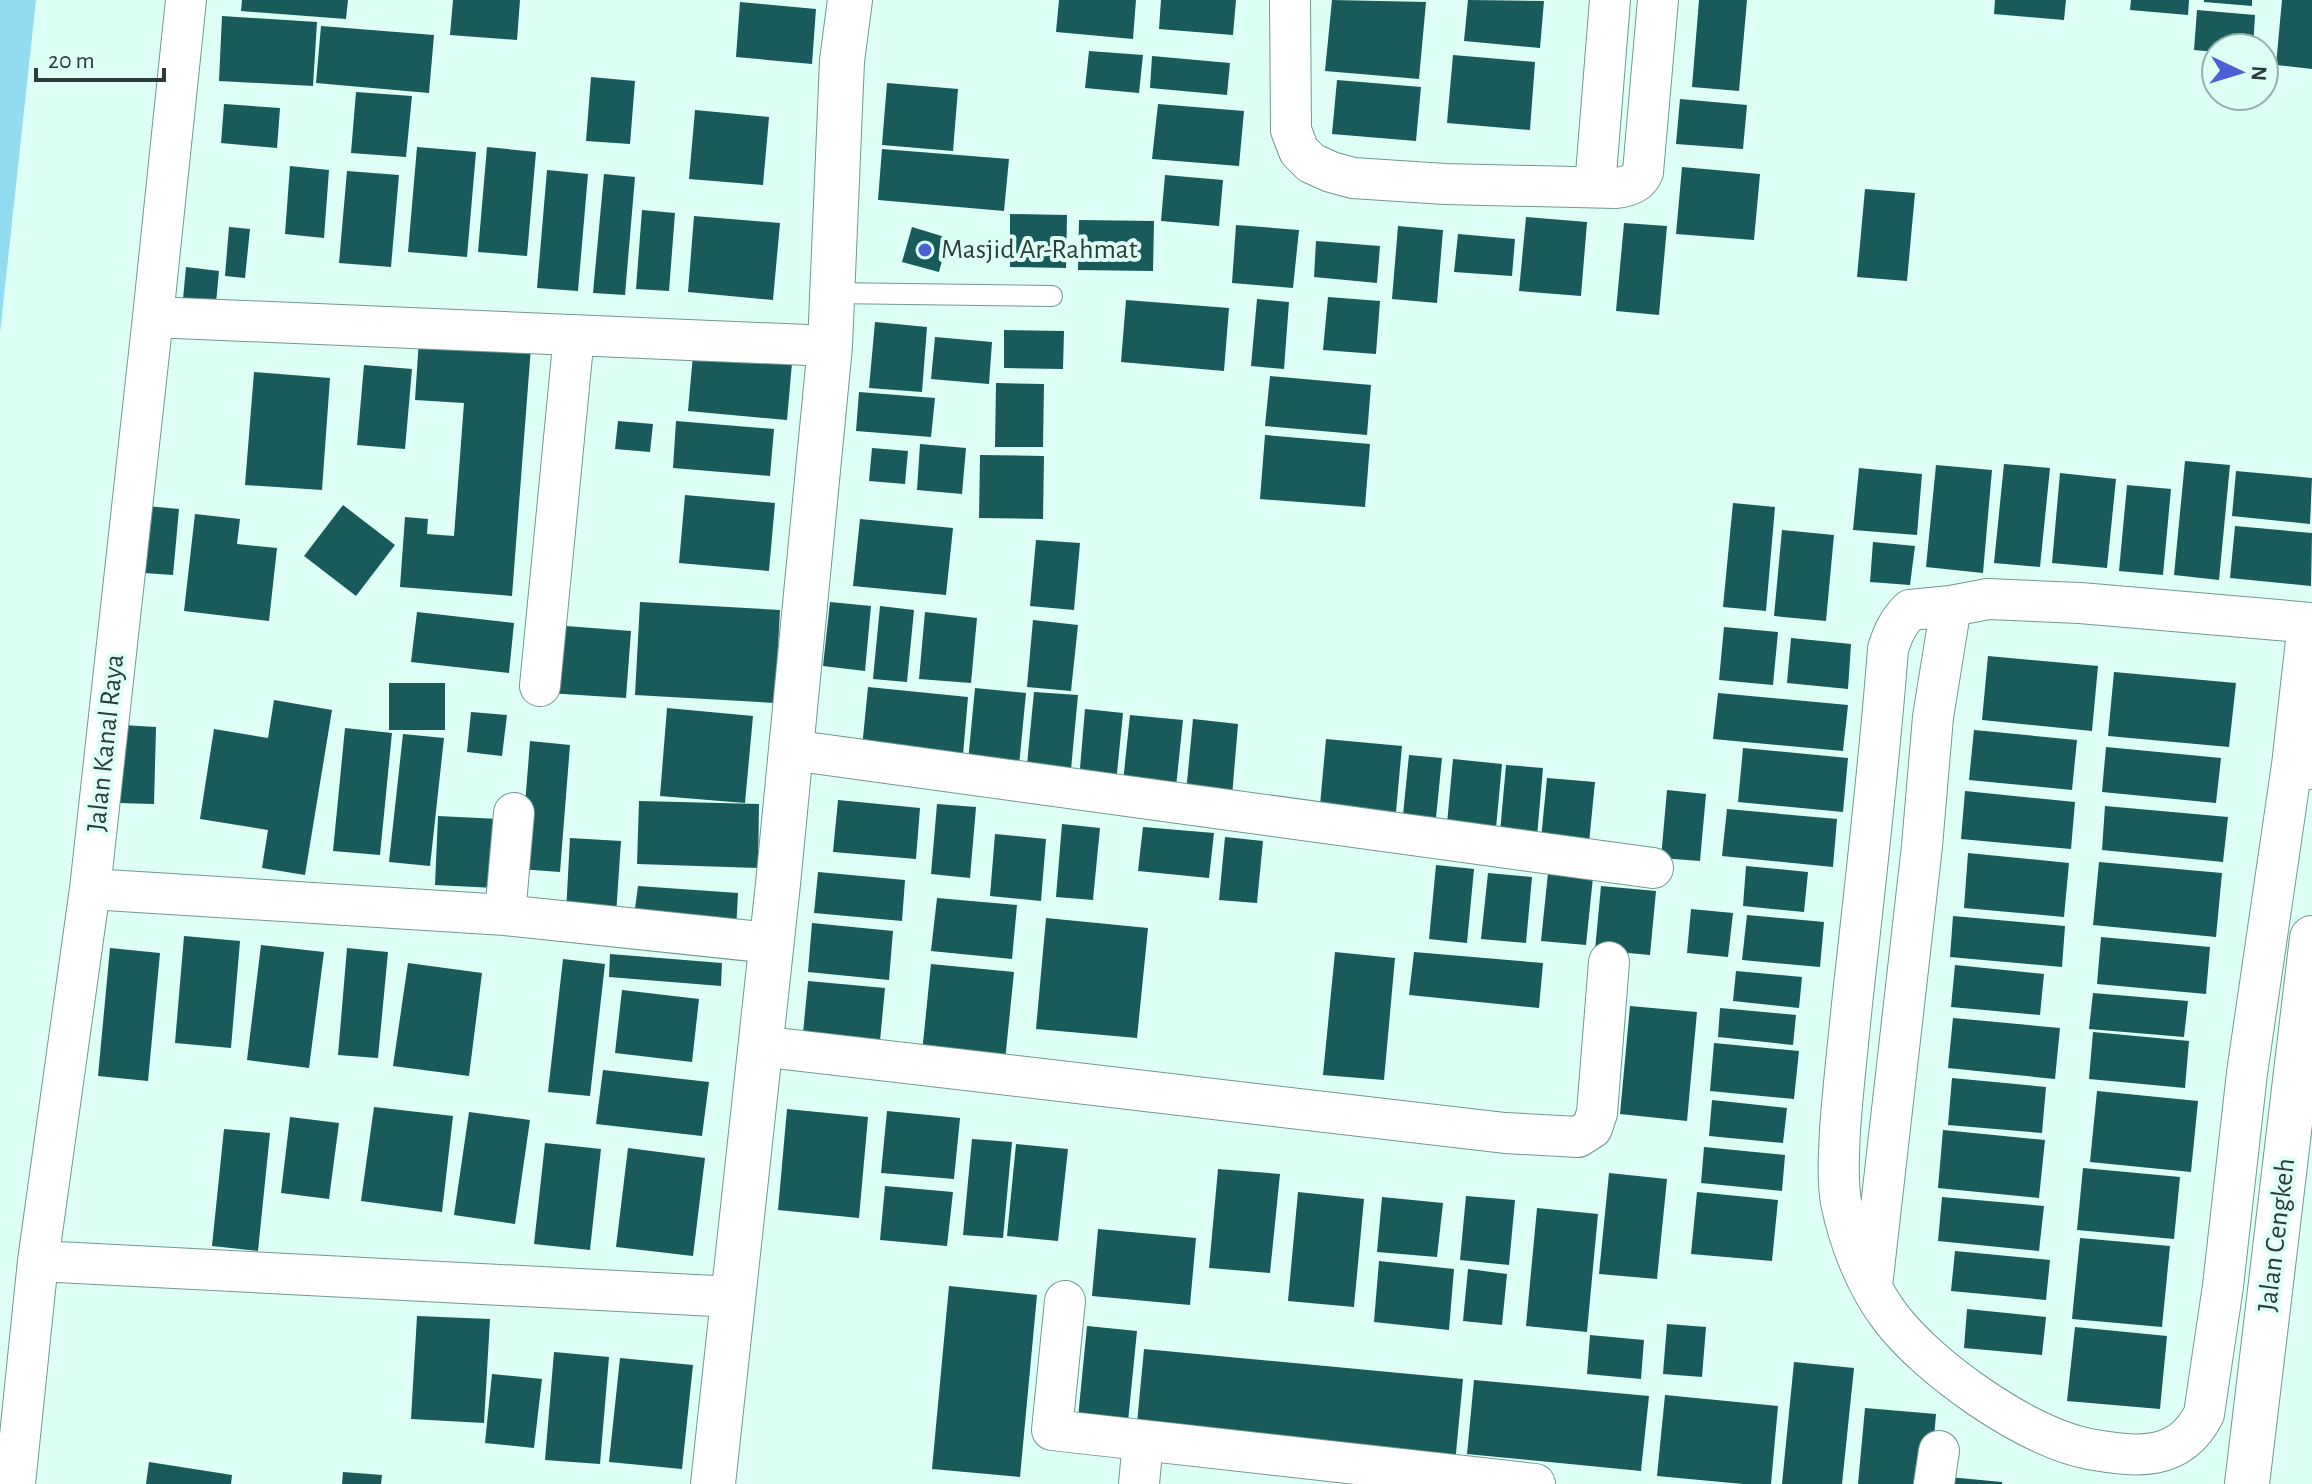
<svg xmlns="http://www.w3.org/2000/svg" width="2312" height="1484" font-family="'Alegreya Sans',sans-serif">
	<style>
		.water { fill: #91dcef }
		.building { fill: #195a5b }
		.lines { fill: none; stroke-linecap: round; stroke-linejoin: round }
		.lane-casing { stroke: #71998f; stroke-width: 22 }
		.street-casing { stroke: #71998f; stroke-width: 42 }
		.secondary-casing { stroke: #71998f; stroke-width: 46 }
		.lane { stroke: #fff; stroke-width: 20 }
		.street { stroke: #fff; stroke-width: 40 }
		.secondary { stroke: #fff; stroke-width: 44 }
		.poi-dot { fill: #4c60d5; stroke: #ddfff6; stroke-width: 3 }
		.labels { text-anchor: middle; dominant-baseline: central; stroke-width: 8; stroke-linejoin: round; paint-order: stroke }
		.poi-label { font-size: 28px; fill: #2c3d39; stroke: #ddfff6; text-anchor: start }
		.street-label { font-size: 28px; fill: #2c3d39; stroke: #ddfff6 }
	</style>
	<rect width="100%" height="100%" fill="#ddfff6"/>
	<path class="water" d="M0 0H36L0 333Z"/>
	<path class="building" d="M242 0H348L346 19 241 11Z
		M453 0H520L517 40 450 35Z
		M1059 0H1136L1133 39 1056 32Z
		M1161 0H1236L1233 35 1159 29Z
		M1332 0 1426 2 1419 79 1325 71Z
		M1468 0 1544 1 1540 48 1464 41Z
		M1699 0H1747L1739 91 1692 87Z
		M1995 0H2066L2064 20 1994 14Z
		M2131 0H2189L2188 15 2130 10Z
		M2204 0H2252V6L2204 2Z
		M2282 0H2312V69L2276 65Z
		M740 2 816 9 812 64 736 57Z
		M2197 10 2255 15 2253 48H2216V52L2194 50Z
		M222 16 317 22 313 86 219 81Z
		M321 26 434 35 429 93 316 83Z
		M1089 51 1143 55 1139 93 1085 88Z
		M1453 55 1535 62 1530 130 1447 123Z
		M1152 56 1230 63 1227 95 1150 88Z
		M591 77 635 81 630 144 586 141Z
		M1337 80 1421 87 1416 141 1332 134Z
		M887 83 958 89 953 151 882 145Z
		M356 92 412 96 406 157 351 153Z
		M1680 99 1747 105 1743 149 1676 144Z
		M224 104 280 108 277 148 221 143Z
		M1158 104 1244 111 1239 166 1152 159Z
		M695 110 769 117 763 185 689 179Z
		M417 147 476 152 467 257 408 252Z
		M487 147 536 152 527 256 478 252Z
		M882 149 1009 159 1004 211 878 200Z
		M290 166 329 170 324 238 285 234Z
		M1682 167 1760 174 1754 240 1676 234Z
		M547 170 588 174 578 291 537 288Z
		M347 171 399 175 391 267 339 263Z
		M604 174 635 177 625 295 593 293Z
		M1165 175 1223 180 1219 226 1161 221Z
		M1865 189 1915 193 1907 281 1857 277Z
		M642 210 675 213 669 291 636 289Z
		M1010 214 1067 215 1066 268 1010 267Z
		M694 216 780 223 773 300 688 292Z
		M1526 217 1587 222 1581 296 1519 291Z
		M1079 220 1154 221 1153 271 1078 270Z
		M1624 223 1667 226 1659 315 1616 311Z
		M1236 225 1299 230 1293 288 1232 283Z
		M1398 226 1443 230 1437 303 1392 299Z
		M229 227 250 229 245 278 225 276Z
		M912 227 948 238 939 272 902 262Z
		M1458 234 1515 239 1512 276 1454 272Z
		M1316 241 1380 246 1377 283 1314 277Z
		M186 267 219 271 216 303 183 299Z
		M1328 297 1380 301 1376 354 1323 350Z
		M1257 299 1289 302 1284 369 1251 366Z
		M1126 300 1229 308 1224 371 1121 362Z
		M875 322 927 327 922 392 869 388Z
		M1004 330 1064 331 1063 369 1004 368Z
		M935 337 992 342 989 384 931 379Z
		M419 339 531 347 512 596 400 587 405 517 428 519 427 534 454 536 464 403 415 400Z
		M693 355 792 363 787 420 688 411Z
		M364 365 412 369 405 449 357 445Z
		M254 372 330 378 322 490 245 485Z
		M1270 376 1371 385 1367 435 1265 426Z
		M996 383 1044 384 1043 447H995Z
		M859 392 935 398 931 437 856 431Z
		M618 421 653 424 650 452 615 449Z
		M676 421 774 429 770 476 673 468Z
		M1265 435 1370 444 1365 507 1260 499Z
		M920 444 966 448 962 494 917 490Z
		M872 448 908 451 905 484 869 481Z
		M980 455 1044 456 1043 519 979 518Z
		M2185 461 2230 465 2219 580 2174 575Z
		M2004 464 2050 468 2040 567 1994 563Z
		M1936 465 1992 470 1983 573 1926 567Z
		M1859 468 1922 474 1917 535 1853 530Z
		M2236 471 2312 478 2310 524 2232 516Z
		M2060 473 2116 479 2107 568 2052 563Z
		M2127 485 2171 489 2163 575 2119 571Z
		M685 495 775 503 769 571 679 563Z
		M1733 503 1775 507 1766 611 1723 607Z
		M135 505 179 509 173 575 130 572Z
		M343 505 395 545 356 596 304 556Z
		M195 514 240 519 237 544 277 548 269 621 184 611Z
		M860 519 953 528 946 595 853 586Z
		M2235 526 2312 533 2311 586 2230 578Z
		M1782 530 1834 535 1826 621 1774 616Z
		M1036 540 1080 543 1074 610 1030 606Z
		M1873 542 1915 546 1910 585 1870 582Z
		M640 602 780 610 775 703 635 695Z
		M830 602 871 606 865 671 823 666Z
		M880 606 914 610 907 682 873 679Z
		M417 612 514 623 509 673 411 662Z
		M925 612 977 618 971 683 919 679Z
		M1033 620 1078 625 1071 691 1027 687Z
		M553 625 631 631 626 698 548 693Z
		M1724 627 1778 632 1773 685 1719 680Z
		M1791 638 1851 644 1848 689 1787 683Z
		M1988 656 2098 666 2092 731 1982 720Z
		M2114 672 2236 683 2229 747 2108 736Z
		M389 683H445V730H389Z
		M868 687 968 697 962 767 861 758Z
		M975 688 1026 693 1019 766 968 761Z
		M1034 692 1078 695 1070 780 1026 775Z
		M1718 693 1848 705 1843 751 1713 739Z
		M274 700 332 710 305 875 262 868 268 830 200 819 214 729 268 738Z
		M667 708 753 716 745 803 660 796Z
		M1085 709 1123 713 1116 783 1079 780Z
		M471 712 507 715 502 756 467 752Z
		M1130 715 1183 720 1175 797 1122 792Z
		M1193 719 1238 724 1232 797 1186 793Z
		M123 725 156 727 154 804 119 803Z
		M345 728 392 733 380 855 333 851Z
		M1974 730 2077 740 2072 790 1969 780Z
		M403 734 444 738 430 866 389 862Z
		M1326 739 1402 746 1395 823 1319 816Z
		M530 741 570 745 560 872 520 869Z
		M2106 747 2221 758 2216 803 2102 792Z
		M1743 748 1848 758 1843 812 1738 802Z
		M1409 755 1442 758 1436 818 1403 815Z
		M1453 759 1502 764 1496 828 1447 824Z
		M1506 765 1543 768 1536 848 1499 844Z
		M1547 778 1595 782 1589 843 1541 839Z
		M1667 790 1706 794 1700 861 1661 858Z
		M1965 791 2075 802 2071 849 1961 839Z
		M838 800 920 808 916 859 833 852Z
		M639 801 759 804 758 868 637 864Z
		M937 804 976 807 970 878 931 874Z
		M2105 806 2228 817 2223 862 2102 850Z
		M1727 809 1837 819 1833 867 1722 856Z
		M438 816 499 819 495 888 435 885Z
		M1062 824 1100 828 1093 900 1056 897Z
		M1143 827 1214 833 1209 878 1138 871Z
		M995 834 1046 839 1041 901 990 896Z
		M1225 837 1263 841 1257 903 1219 900Z
		M570 838 621 841 616 915 566 912Z
		M1968 853 2069 863 2064 917 1964 908Z
		M2099 862 2222 873 2216 937 2093 925Z
		M1436 865 1474 869 1467 943 1429 939Z
		M1746 866 1808 872 1804 912 1743 906Z
		M818 872 905 880 902 921 814 913Z
		M1488 873 1532 877 1526 943 1481 939Z
		M1548 873 1593 877 1586 945 1541 941Z
		M638 886 738 893 736 931 633 924Z
		M1601 886 1656 891 1650 955 1595 950Z
		M937 898 1017 905 1012 959 931 951Z
		M1691 909 1733 913 1728 957 1687 953Z
		M1747 915 1824 922 1820 967 1742 960Z
		M1953 916 2065 926 2062 967 1950 957Z
		M1046 918 1148 928 1137 1038 1036 1029Z
		M812 923 893 931 889 980 808 972Z
		M184 936 240 941 231 1048 175 1043Z
		M2101 937 2210 947 2206 994 2097 984Z
		M261 945 324 952 309 1068 247 1060Z
		M110 948 160 953 148 1081 98 1076Z
		M347 948 388 952 378 1058 338 1055Z
		M1335 952 1395 958 1384 1080 1323 1075Z
		M1414 952 1543 963 1539 1008 1409 995Z
		M610 954 722 963 721 986 609 977Z
		M563 959 605 964 590 1096 548 1092Z
		M408 963 482 973 469 1076 393 1066Z
		M931 964 1014 972 1005 1061 922 1053Z
		M1955 965 2044 974 2040 1015 1951 1007Z
		M1736 971 1802 977 1799 1008 1733 1001Z
		M808 981 885 988 880 1041 803 1033Z
		M622 990 699 999 692 1062 615 1053Z
		M2093 993 2188 1001 2184 1037 2089 1029Z
		M1630 1006 1697 1012 1687 1121 1620 1114Z
		M1720 1008 1796 1015 1793 1045 1718 1037Z
		M1953 1018 2060 1028 2055 1079 1948 1068Z
		M2093 1032 2189 1041 2185 1088 2089 1079Z
		M1714 1043 1799 1051 1794 1099 1710 1091Z
		M603 1070 709 1082 702 1136 596 1124Z
		M1952 1078 2046 1087 2042 1133 1948 1125Z
		M2097 1091 2198 1101 2191 1172 2090 1162Z
		M1712 1100 1787 1108 1783 1143 1709 1136Z
		M374 1107 453 1116 442 1212 361 1201Z
		M787 1109 868 1117 859 1218 778 1210Z
		M887 1111 960 1118 954 1179 881 1173Z
		M469 1112 530 1120 515 1224 454 1215Z
		M290 1117 339 1123 329 1199 281 1193Z
		M224 1129 270 1133 258 1251 212 1246Z
		M1943 1130 2045 1140 2039 1198 1938 1188Z
		M972 1139 1012 1142 1003 1238 963 1235Z
		M545 1143 601 1149 590 1250 534 1244Z
		M1016 1144 1068 1149 1058 1241 1007 1236Z
		M1704 1147 1785 1155 1782 1191 1701 1183Z
		M628 1148 705 1158 693 1256 616 1247Z
		M2083 1168 2180 1177 2174 1239 2077 1230Z
		M1218 1169 1280 1174 1270 1273 1209 1268Z
		M1609 1173 1667 1179 1657 1279 1599 1274Z
		M885 1186 953 1192 947 1246 880 1240Z
		M1298 1192 1364 1199 1354 1307 1288 1301Z
		M1697 1192 1778 1200 1772 1261 1691 1254Z
		M1466 1196 1515 1200 1509 1265 1460 1260Z
		M1382 1197 1443 1203 1437 1257 1377 1252Z
		M1942 1197 2044 1206 2039 1251 1938 1241Z
		M1537 1208 1598 1214 1587 1332 1526 1326Z
		M1098 1229 1196 1238 1190 1305 1092 1296Z
		M2080 1238 2170 1246 2162 1327 2072 1319Z
		M1955 1251 2050 1260 2046 1300 1951 1291Z
		M1379 1261 1454 1269 1449 1330 1374 1322Z
		M1468 1269 1507 1274 1502 1325 1463 1321Z
		M949 1286 1037 1295 1020 1477 932 1469Z
		M1967 1309 2046 1317 2042 1355 1964 1348Z
		M417 1316 490 1319 484 1423 411 1419Z
		M1667 1324 1706 1327 1702 1377 1663 1374Z
		M1087 1326 1137 1331 1127 1432 1077 1428Z
		M2075 1327 2167 1336 2160 1409 2067 1401Z
		M1590 1335 1644 1340 1641 1379 1587 1374Z
		M1144 1349 1463 1379 1455 1464 1136 1434Z
		M554 1352 609 1357 600 1464 545 1460Z
		M620 1358 693 1365 682 1469 609 1462Z
		M1794 1362 1854 1368 1842 1484H1782Z
		M492 1374 542 1379 534 1448 485 1443Z
		M1474 1380 1649 1396 1641 1471 1467 1454Z
		M1665 1395 1778 1406 1771 1484H1743L1657 1476Z
		M1865 1408 1936 1414 1930 1484H1858Z
		M149 1462 232 1475 231 1484H146Z
		M343 1472 382 1475 381 1484H342Z
		M1938 1476 2002 1482V1484H1937Z"/>
	<g class="lines">
		<defs>
			<path id="lane" d="M832 293 1052 296"/>
			<path id="street" d="M1290 0 1291 130 1299 151 1311 163 1331 172 1353 178 1445 184 1615 188C1627 187 1638 184 1643 172L1658 0
				M1595 187 1610 0
				M153 317 830 346
				M2312 623 2080 603 1988 599 1951 606 1910 610C1898 622 1893 633 1888 649 1879 768 1865 886 1852 1004 1848 1046 1843 1087 1840 1130 1839 1153 1837 1179 1841 1202 1849 1242 1866 1285 1891 1318 1930 1369 2025 1436 2089 1449 2136 1457 2179 1463 2204 1414L2223 1286 2247 1073 2292 765 2312 769
				M540 686 574 335
				M791 750 1653 868
				M2292 765 2308 623
				M90 889 505 915 771 943
				M505 915 514 813
				M759 1046 1505 1133 1578 1137 1592 1128 1597 1113 1609 962
				M38 1261 734 1297
				M1872 1286 1922 846 1933 717 1951 606
				M1065 1301 1052 1430 1535 1484
				M15 1484 38 1261 90 889 153 317 186 0
				M1139 1484 1143 1441
				M1934 1484 1939 1451"/>
			<path id="secondary" d="M713 1484 778 884 830 346 842 61 850 0
				M2247 1484 2312 938"/>
		</defs>
		<use href="#lane" class="lane-casing"/>
		<use href="#street" class="street-casing"/>
		<use href="#secondary" class="secondary-casing"/>
		<use href="#lane" class="lane"/>
		<use href="#street" class="street"/>
		<use href="#secondary" class="secondary"/>
	</g>
	<circle class="poi-dot" cx="925" cy="250" r="8"/>
	<g class="labels">
		<g class="poi-label">
			<text x="941" y="250">Masjid Ar-Rahmat</text>
		</g>
		<g class="street-label">
			<text transform="translate(106 743) rotate(-84)">Jalan Kanal Raya</text>
			<text transform="translate(2277 1235) rotate(-83)">Jalan Cengkeh</text>
		</g>
	</g>
	<g transform="translate(2240 72) rotate(94)"><circle r="38" fill="#ddfff6" stroke="#96b1aa" stroke-width="2"/>
	<path d="M0-6L14 30L0 20L-14 30Z" fill="#4c60d5"/>
	<text y="-12" font-size="22" font-weight="bold" text-anchor="middle" fill="#2c3d39">N</text>
	</g>
	<path d="M36 68v12h128v-12" fill="none" stroke="#2c3d39" stroke-width="4"/>
	<text x="48" y="68" font-size="24" fill="#2c3d39" stroke="#ddfff6" stroke-width="6" paint-order="stroke">20 m</text>
</svg>
